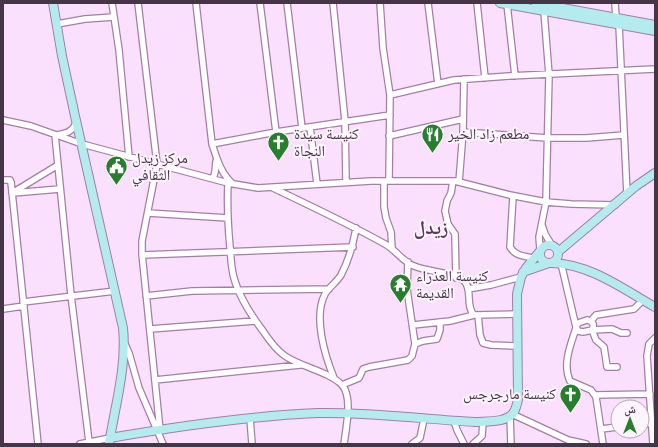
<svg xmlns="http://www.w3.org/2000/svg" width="658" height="447" font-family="Karla,'Noto Naskh Arabic',sans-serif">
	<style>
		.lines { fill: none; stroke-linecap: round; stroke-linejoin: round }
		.street-casing { stroke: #a57da8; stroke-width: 8 }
		.secondary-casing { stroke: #a57da8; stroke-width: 10 }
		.street { stroke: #fff; stroke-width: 5.5 }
		.secondary { stroke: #b4ebef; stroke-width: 8 }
		.labels { text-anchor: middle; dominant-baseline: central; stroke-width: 4; stroke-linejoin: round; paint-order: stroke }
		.poi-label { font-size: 15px; fill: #463547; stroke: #fdf4fd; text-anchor: start }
		.district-label { font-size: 19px; font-weight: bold; fill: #5a365d; stroke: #fdf4fd }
	</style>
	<rect width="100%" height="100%" fill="#fae0fc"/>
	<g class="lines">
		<defs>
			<path id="street" d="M112 3 119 50 129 157
				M138 3 157 164 142 241V254L160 430
				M196 3 212 144C217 159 221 174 233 184
				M260 3 276 132
				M287 3 302 128
				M333 3 345 121 346 182
				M380 3 383 48 390 95 389 181
				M428 3 438 84
				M477 3 485 78
				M615 3 616 18
				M507 4 515 76
				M57 24 85 19 114 17
				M619 25 627 194
				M390 95 454 80 509 76 655 69
				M3 120 31 126 82 144 228 183 258 188 371 181H455L510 195 546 202 571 204 615 205
				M310 127 317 184
				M463 132 548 138H586L624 135
				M55 135 71 295 89 442
				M57 135C67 133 72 132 76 123
				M389 136 463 119
				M212 144 276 132 390 115
				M213 179 215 172 216 161
				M3 180H10L11 182 38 444
				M384 181V207L386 218 391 232 392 248
				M453 181 451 193 447 201 445 211 448 224 455 234 456 278
				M459 182 463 132 464 79
				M228 183C227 205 228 226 230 247 231 257 231 268 234 278 239 297 251 315 263 331 269 340 276 350 285 356 301 367 330 372 342 385 353 397 346 428 344 444
				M273 188C311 206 349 224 385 244 396 250 403 262 414 266 428 272 453 272 464 281 473 289 465 306 474 315L517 314
				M12 193 58 165
				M13 193 60 189
				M513 196 510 247C515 256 524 256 533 258
				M148 213 228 218
				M542 225 545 234 551 244
				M540 249 539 237 546 202 549 75 544 11
				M142 255 353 247
				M408 262 407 289 415 344
				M561 263 576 327
				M468 289 491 285 521 277
				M146 296 192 291 329 289
				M23 302 115 291
				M3 309 24 306
				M478 315 480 335 483 343 491 345 517 346
				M587 320C593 321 595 325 592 330L583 332 578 331 576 327 578 323Z
				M591 321 596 315 634 309 643 300
				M413 325 450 321 474 315
				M576 328C571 344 562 364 570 381L591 390 596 397 603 444
				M150 329 255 321
				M125 344 129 353 139 388 163 444
				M617 367H607L604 347 596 340 592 330 612 329 621 333H627
				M334 378C325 356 313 317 325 294 329 287 337 282 341 275 349 260 353 245 356 228
				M155 380 300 365
				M342 385 359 378 363 369 369 367 408 360 412 356 415 344 423 341 437 339 440 330V322
				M595 395 650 394
				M512 414 568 440 586 444
				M510 416 511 444
				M250 418 252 444
				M454 421 457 430 464 444
				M642 424 655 423
				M601 429 618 427
				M80 444 110 438
				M412 444 420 438 424 419
				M473 444 482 436 483 422
				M653 444 647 356 649 344 655 338"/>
			<path id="secondary" d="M53 3 62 56 75 116 123 328C127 366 115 406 109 444
				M500 3 655 31
				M536 3 655 25
				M540 254a9 9 0 1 1 18 0a9 9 0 1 1-18 0Z
				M558 252 636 186 655 173
				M552 263C590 264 623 289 655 307
				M523 272 549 263
				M110 438C179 426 248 416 318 413 370 412 423 419 475 422 487 421 507 423 514 412 516 408 517 404 518 400L517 294 521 277 526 268 540 251"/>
		</defs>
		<use href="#street" class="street-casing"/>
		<use href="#secondary" class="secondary-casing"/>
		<use href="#street" class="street"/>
		<use href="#secondary" class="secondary"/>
	</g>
	<defs>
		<symbol id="restaurant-pin" viewBox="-11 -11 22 30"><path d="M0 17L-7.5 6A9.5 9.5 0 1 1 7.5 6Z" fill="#277e2c" stroke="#fdf4fd"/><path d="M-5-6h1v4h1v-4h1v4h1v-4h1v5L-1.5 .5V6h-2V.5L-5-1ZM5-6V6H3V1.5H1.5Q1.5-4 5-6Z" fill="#fff"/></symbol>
		<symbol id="church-pin" viewBox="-11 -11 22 30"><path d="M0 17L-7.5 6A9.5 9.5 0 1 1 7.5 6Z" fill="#277e2c" stroke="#fdf4fd"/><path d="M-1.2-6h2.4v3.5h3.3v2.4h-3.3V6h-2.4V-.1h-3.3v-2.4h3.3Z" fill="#fff"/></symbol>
		<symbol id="civic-pin" viewBox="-11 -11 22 30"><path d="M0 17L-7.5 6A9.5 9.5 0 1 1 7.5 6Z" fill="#277e2c" stroke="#fdf4fd"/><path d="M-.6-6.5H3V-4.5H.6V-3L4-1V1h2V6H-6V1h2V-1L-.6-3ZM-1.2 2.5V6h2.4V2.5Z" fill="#fff"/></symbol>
		<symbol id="temple-pin" viewBox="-11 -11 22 30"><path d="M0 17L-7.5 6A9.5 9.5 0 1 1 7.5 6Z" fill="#277e2c" stroke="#fdf4fd"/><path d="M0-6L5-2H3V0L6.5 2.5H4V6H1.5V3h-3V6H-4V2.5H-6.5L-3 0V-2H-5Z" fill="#fff"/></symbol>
	</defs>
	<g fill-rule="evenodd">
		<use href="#restaurant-pin" x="420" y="122" width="25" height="34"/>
		<use href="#church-pin" x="266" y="130" width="25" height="34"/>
		<use href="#civic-pin" x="104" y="154" width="25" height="34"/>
		<use href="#temple-pin" x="388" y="272" width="25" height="34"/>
		<use href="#church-pin" x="558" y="382" width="25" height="34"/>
	</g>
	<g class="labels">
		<g class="poi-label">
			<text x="294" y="134">كنيسة سيدة<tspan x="294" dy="17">النجاة</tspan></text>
			<text x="448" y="134">مطعم زاد الخير</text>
			<text x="132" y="158">مركز زيدل<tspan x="132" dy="17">الثقافي</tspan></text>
			<text x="416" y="276">كنيسة العذراء<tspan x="416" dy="17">القديمة</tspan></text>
			<text x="556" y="394" text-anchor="end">كنيسة مارجرجس</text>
		</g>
		<g class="district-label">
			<text x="431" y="228">زيدل</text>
		</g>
	</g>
	<rect width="658" height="447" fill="none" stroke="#463547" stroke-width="8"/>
	<g transform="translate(630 419)"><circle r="19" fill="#fdf4fd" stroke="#b4a8b4"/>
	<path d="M0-3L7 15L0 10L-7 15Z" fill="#277e2c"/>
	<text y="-6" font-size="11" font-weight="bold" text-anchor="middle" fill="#463547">ش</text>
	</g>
</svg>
